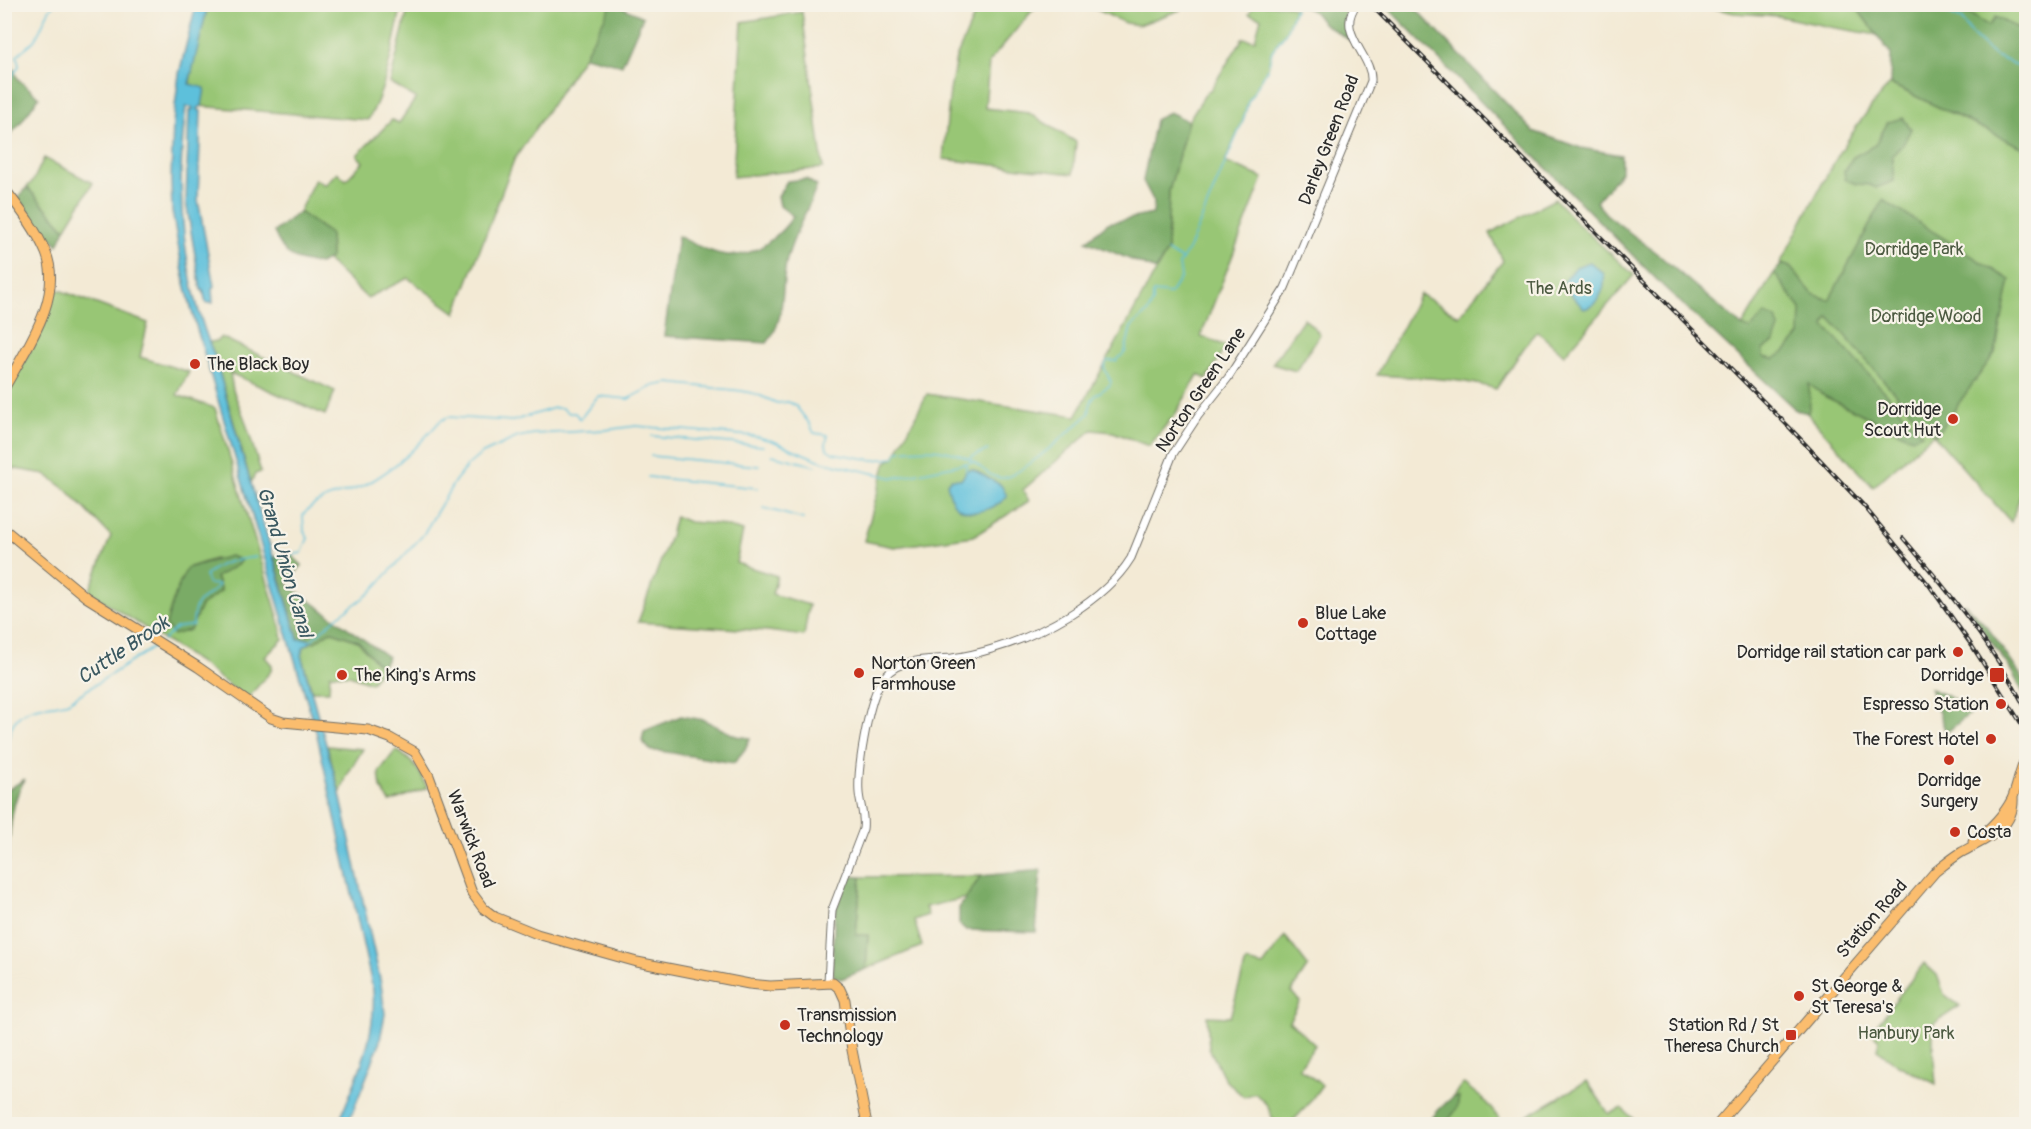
<svg xmlns="http://www.w3.org/2000/svg" width="2031" height="1129" font-family="Pangolin,sans-serif">
	<style>
		.green { fill: #98c675; stroke: #627850; stroke-width: 1.5; fill-rule: evenodd }
		.forest { fill: #7aab66; stroke: #526b48; stroke-width: 1.5 }
		.water { fill: #5dc0db; stroke: #447683; stroke-width: 1.5 }
		.lines { fill: none; stroke-linecap: round; stroke-linejoin: round }
		.stream { stroke: #5dc0db; stroke-width: 1.5 }
		.minor-casing { stroke: #716e66; stroke-width: 9 }
		.major-casing { stroke: #716e66; stroke-width: 11 }
		.minor { stroke: #fff; stroke-width: 7 }
		.major { stroke: #fbbd6e; stroke-width: 9 }
		.rail-casing { stroke: #2b2b2b; stroke-width: 4 }
		.rail { stroke: #f7f3e8; stroke-width: 1.5; stroke-dasharray: 4.5; stroke-linecap: butt }
		.poi-dot { fill: #c8321e; stroke: #f7f3e8; stroke-width: 2 }
		.labels { text-anchor: middle; dominant-baseline: central; stroke-width: 4.5; stroke-linejoin: round; paint-order: stroke }
		.street-label { font-size: 18px; fill: #2b2b2b; stroke: #f7f3e8 }
		.park-label { font-size: 18px; fill: #4c5a41; stroke: #f7f3e8 }
		.poi-label { font-size: 18px; fill: #2b2b2b; stroke: #f7f3e8; text-anchor: start }
		.water-label { font-size: 20px; font-style: italic; fill: #3a5860; stroke: #f7f3e8 }
	</style>
	<rect width="100%" height="100%" fill="#f7f3e8"/>
	<filter id="ink" filterUnits="userSpaceOnUse"><feTurbulence type="fractalNoise" baseFrequency=".0167" numOctaves="2"/><feDisplacementMap in="SourceGraphic" scale="12" xChannelSelector="R" yChannelSelector="G"/><feConvolveMatrix kernelMatrix="1 2 1 2 8 2 1 2 1" color-interpolation-filters="sRGB"/></filter>
	<filter id="wash" filterUnits="userSpaceOnUse"><feTurbulence type="fractalNoise" baseFrequency=".008" numOctaves="4" result="noise"/><feDisplacementMap in="SourceGraphic" scale="24" xChannelSelector="R" yChannelSelector="G"/><feGaussianBlur stdDeviation="1.35" result="paint"/><feColorMatrix in="noise" values="0 0 0 0 0 0 0 0 0 0 0 0 0 0 0 0 0 1.4 0 .05"/><feComposite in="paint" operator="in"/></filter>
	<g filter="url(#wash)">
		<rect width="100%" height="100%" fill="#f3ead5"/>
		<path class="green" d="M208 5H402C393 42 388 86 368 120L186 105 193 64Z
			M409 5H612L584 56 514 160 456 313 408 278 367 298 327 260 331 256 330 234 299 212 315 179 325 185 337 172 346 180 363 162 357 155 392 120 399 123 416 98 390 83Z
			M979 5H1006L1010 7H1023L1026 5H1037L989 62 985 108 1029 113 1076 142 1073 174 943 159 950 91 956 58Z
			M1087 5H1180V10L1139 25 1125 23Z
			M1254 5H1285L1295 8 1286 32 1272 51 1268 68 1248 102 1243 121 1225 162 1263 178 1201 336 1226 346 1207 379 1198 375 1176 413 1149 446 1113 432 1092 430 1023 490 1029 501 974 536 894 547 864 541 886 462 894 458 927 394 1076 416 1167 251 1169 191 1188 121 1206 93 1211 89 1243 38 1255 40 1261 18 1249 14Z
			M1701 5H1848L1859 11 1877 35 1830 27 1778 16 1734 13Z
			M1956 5H2026V32L1996 18 1989 27Z
			M802 12 823 168 733 177 742 22Z
			M1890 84 2026 149V480L2011 522 1933 434 1873 487 1737 335 1774 273 1824 324 1827 320 1780 264C1813 202 1842 137 1890 84Z
			M44 158 93 183 65 229 27 187 33 181Z
			M1555 199 1578 224 1634 275 1564 355 1537 331 1530 339 1496 389C1459 377 1416 378 1377 375L1420 294 1459 316 1503 261 1490 233Z
			M59 290 148 323 140 357 189 372 177 395 215 408 279 620 283 639 265 657 272 665 271 671 247 699 200 663 89 592 111 536 67 490 45 474 5 467 4 399 42 329 55 291ZM214 559 237 565 216 577 221 591 201 606 190 630 187 568Z
			M1304 318 1320 334 1296 371 1272 364Z
			M221 337 335 391 325 415 230 373 233 390 245 420 261 472 255 474 251 483 215 357 209 342 217 341Z
			M675 516 689 522 718 524 743 531 736 563 777 576 772 594 809 605 804 636 768 631 638 622 670 536Z
			M330 631 358 641 381 668 371 683 350 675 330 674 329 691H312L301 655 304 647Z
			M327 746 363 749 347 775 340 794Z
			M396 750C412 760 420 770 427 788L390 802 381 788 379 772Z
			M981 876 966 898 925 907 928 915 914 920 922 946 866 969 868 936 856 935 861 877Z
			M1285 936 1308 966 1291 992 1300 1001 1289 1021 1315 1045 1299 1068 1322 1085 1306 1107 1290 1124H1275L1267 1105 1255 1093 1244 1097 1226 1081 1209 1048 1207 1016 1230 1017 1246 962 1263 966Z
			M1924 963 1937 975 1944 994 1960 1006 1933 1024V1046L1936 1084 1900 1066 1877 1050 1879 1040 1871 1032Z
			M1587 1081 1609 1114 1622 1108 1638 1124H1530L1525 1117Z
			M1464 1084 1484 1100 1501 1121 1498 1124H1427C1435 1115 1442 1107 1451 1099 1457 1094 1457 1087 1464 1084Z"/>
		<path class="forest" d="M612 4 618 5 643 17 622 65 584 56Z
			M1299 5H1348L1346 7 1344 24 1351 41 1324 24 1313 11Z
			M1385 5H1412L1533 131 1581 148 1621 155V172L1596 202 1606 214 1660 256 1742 326 1750 329 1765 314 1776 318 1779 328 1774 342 1763 350V357L1774 359 1787 350 1800 335 1801 309 1774 273 1782 264 1790 267 1813 294 1829 300 1883 200 2010 280 1995 353 1936 435 1916 418 1829 317 1824 325 1922 434 1912 438 1826 397 1809 384 1810 403 1808 413 1796 410 1664 287Z
			M1848 5H1955L1989 26 1995 17 2026 32V149L1890 84 1891 54 1859 11Z
			M11 64 18 79 39 97 19 125 5 140V67Z
			M1169 112 1188 121 1169 191 1167 251 1156 270 1086 241 1108 223 1153 214 1154 202 1143 181 1155 120Z
			M1903 118 1911 129 1903 144 1892 156 1894 181 1876 188 1870 185 1856 184 1845 179 1844 171 1853 157 1875 145 1888 122Z
			M806 179 817 186C808 210 794 233 787 259 780 288 787 318 767 343L664 336 678 236C709 252 736 266 767 243 778 235 786 228 793 216L780 206 778 196 787 181Z
			M27 187 65 229 58 245 33 219 18 198Z
			M299 212 330 234 331 257 320 264C294 261 285 258 274 232Z
			M290 554 302 565 287 584 388 657 381 668 358 641 330 631 315 642 298 639 274 557Z
			M230 556 241 560 237 565 216 577 221 591 201 606 190 630 173 635 166 625C171 604 177 587 187 568Z
			M1964 603 1988 628 2026 683V698L2009 667Z
			M1930 688 1936 691 1975 709 1946 733Z
			M681 716 704 720 736 736 750 738 745 749 734 763 660 751H651L642 741 644 731Z
			M25 779C10 803 10 833 8 861L5 858V790L9 789Z
			M1041 870 1036 932 966 930 959 924V908L981 876Z
			M849 876 861 877 856 935H868L866 969 841 979 834 977 832 965 835 911Z
			M1453 1097H1459L1457 1109 1445 1124H1427L1442 1106Z"/>
		<path class="water" d="M196 5H208L189 84 205 88 202 106 197 109 201 111 198 200 214 286 212 289 213 303H206L203 290H201L186 202 189 111 193 109 192 107H186C175 191 182 279 215 357L241 450 298 639H308L312 641 304 647 301 655 340 794 381 984 385 1014 379 1045 348 1124H338C355 1081 377 1038 373 990L317 735 194 319 185 283 172 211 171 180 173 123 179 74Z
			M1590 262 1604 274C1606 288 1599 305 1584 309L1566 289 1564 282 1576 267Z
			M972 469 1001 485 1007 496C997 509 969 519 955 505 950 500 949 490 947 483L951 479H962L966 471Z"/>
		<g class="lines">
			<path class="stream" d="M1938 4 1941 10 1962 20 1971 34 1995 56 2017 65 2026 77
				M4 88 19 66 17 56C22 49 30 46 35 39 43 28 45 13 54 4
				M1167 251 1182 260 1190 246 1243 121 1248 102 1268 68 1272 51 1286 32 1295 8
				M652 436 763 446
				M772 455 816 466
				M651 456 759 466
				M969 458 988 450
				M966 463V471
				M648 477 757 488
				M764 508 803 519
				M277 557 302 553 308 538 304 532 303 515C320 494 343 496 365 485 395 469 418 446 440 421L448 417 513 421 554 408H562L569 413H575L580 419 598 396 628 399 653 386 669 383 742 391 756 394 777 403 788 402 795 405 809 423 814 433 828 435 826 444 827 449 833 453 873 460 894 458 898 451C927 449 941 446 969 459 979 464 988 477 1001 478 1017 480 1074 427 1089 414 1090 397 1095 395 1109 386L1111 382 1104 367 1107 361H1116L1125 352 1131 327 1148 312 1153 302V292L1170 294 1181 277 1179 264 1182 260
				M163 640 176 628 193 625C194 594 203 604 219 585L209 584 205 576C220 561 236 560 256 557
				M310 641 337 617 369 594 423 535 455 481 467 466 481 454 518 437 534 434 605 430 636 426 753 436 773 441 821 461 894 478 972 462
				M4 747C10 741 9 728 15 721 29 703 49 708 68 702L157 645"/>
		</g>
	</g>
	<g filter="url(#ink)">
		<g class="lines">
			<defs>
				<path id="minor" d="M828 982 832 910 863 829C865 816 860 805 859 793 857 769 868 706 879 685 893 657 925 660 952 658 965 656 979 653 992 649 1041 635 1104 602 1131 558L1173 454 1198 416 1228 378 1285 288 1371 81C1373 55 1334 32 1357 4"/>
				<path id="major" d="M4 188C20 209 36 229 46 253 64 298 25 350 4 389
					M4 529 86 597 198 667 271 718 283 722 368 730 390 738 415 752 429 776 472 893 483 908 495 917 537 934 637 962 749 984 770 986 833 983 840 989 845 1000 852 1050 867 1124
					M1973 842C1989 830 2003 817 2012 799 2018 786 2019 771 2026 758
					M1718 1124 1935 872C1944 865 1952 858 1962 852 1985 839 2015 830 2013 797"/>
			</defs>
			<use href="#minor" class="minor-casing"/>
			<use href="#major" class="major-casing"/>
			<use href="#minor" class="minor"/>
			<use href="#major" class="major"/>
			<defs>
				<path id="rail" d="M1370 4 1790 428 1863 505 1929 585 1972 646 2026 731
					M1903 538C1949 592 1993 646 2026 709"/>
			</defs>
			<use href="#rail" class="rail-casing"/>
			<use href="#rail" class="rail"/>
		</g>
	</g>
	<g class="poi-dot">
		<circle cx="195" cy="364" r="6"/>
		<circle cx="1953" cy="419" r="6"/>
		<circle cx="1303" cy="623" r="6"/>
		<circle cx="1958" cy="652" r="6"/>
		<circle cx="859" cy="673" r="6"/>
		<circle cx="342" cy="675" r="6"/>
		<rect x="1989" y="667" width="16" height="16" rx="3"/>
		<circle cx="2001" cy="704" r="6"/>
		<circle cx="1991" cy="739" r="6"/>
		<circle cx="1949" cy="760" r="6"/>
		<circle cx="1955" cy="832" r="6"/>
		<circle cx="1799" cy="996" r="6"/>
		<circle cx="785" cy="1025" r="6"/>
		<rect x="1785" y="1029" width="12" height="12" rx="3"/>
	</g>
	<g class="labels">
		<g class="street-label">
			<text transform="translate(1329 140) rotate(-69)">Darley Green Road</text>
			<text transform="translate(1201 390) rotate(-56)">Norton Green Lane</text>
			<text transform="translate(471 839) rotate(69)">Warwick Road</text>
			<text transform="translate(1872 919) rotate(-49)">Station Road</text>
		</g>
		<g class="park-label">
			<text x="1914" y="249">Dorridge Park</text>
			<text x="1559" y="288">The Ards</text>
			<text x="1926" y="316">Dorridge Wood</text>
			<text x="1906" y="1033">Hanbury Park</text>
		</g>
		<g class="poi-label">
			<text x="207" y="364">The Black Boy</text>
			<text x="1941" y="409" text-anchor="end">Dorridge<tspan x="1941" dy="21">Scout Hut</tspan></text>
			<text x="1315" y="613">Blue Lake<tspan x="1315" dy="21">Cottage</tspan></text>
			<text x="1946" y="652" text-anchor="end">Dorridge rail station car park</text>
			<text x="871" y="663">Norton Green<tspan x="871" dy="21">Farmhouse</tspan></text>
			<text x="354" y="675">The King's Arms</text>
			<text x="1984" y="675" text-anchor="end">Dorridge</text>
			<text x="1989" y="704" text-anchor="end">Espresso Station</text>
			<text x="1979" y="739" text-anchor="end">The Forest Hotel</text>
			<text x="1949" y="780" text-anchor="middle">Dorridge<tspan x="1949" dy="21">Surgery</tspan></text>
			<text x="1967" y="832">Costa</text>
			<text x="1811" y="986">St George &amp;<tspan x="1811" dy="21">St Teresa's</tspan></text>
			<text x="797" y="1015">Transmission<tspan x="797" dy="21">Technology</tspan></text>
			<text x="1779" y="1025" text-anchor="end">Station Rd / St<tspan x="1779" dy="21">Theresa Church</tspan></text>
		</g>
		<g class="water-label">
			<text transform="translate(285 562) rotate(74)">Grand Union Canal</text>
			<text transform="translate(123 650) rotate(-34)">Cuttle Brook</text>
		</g>
	</g>
	<rect width="2031" height="1129" fill="none" stroke="#f7f3e8" stroke-width="24"/>
</svg>
